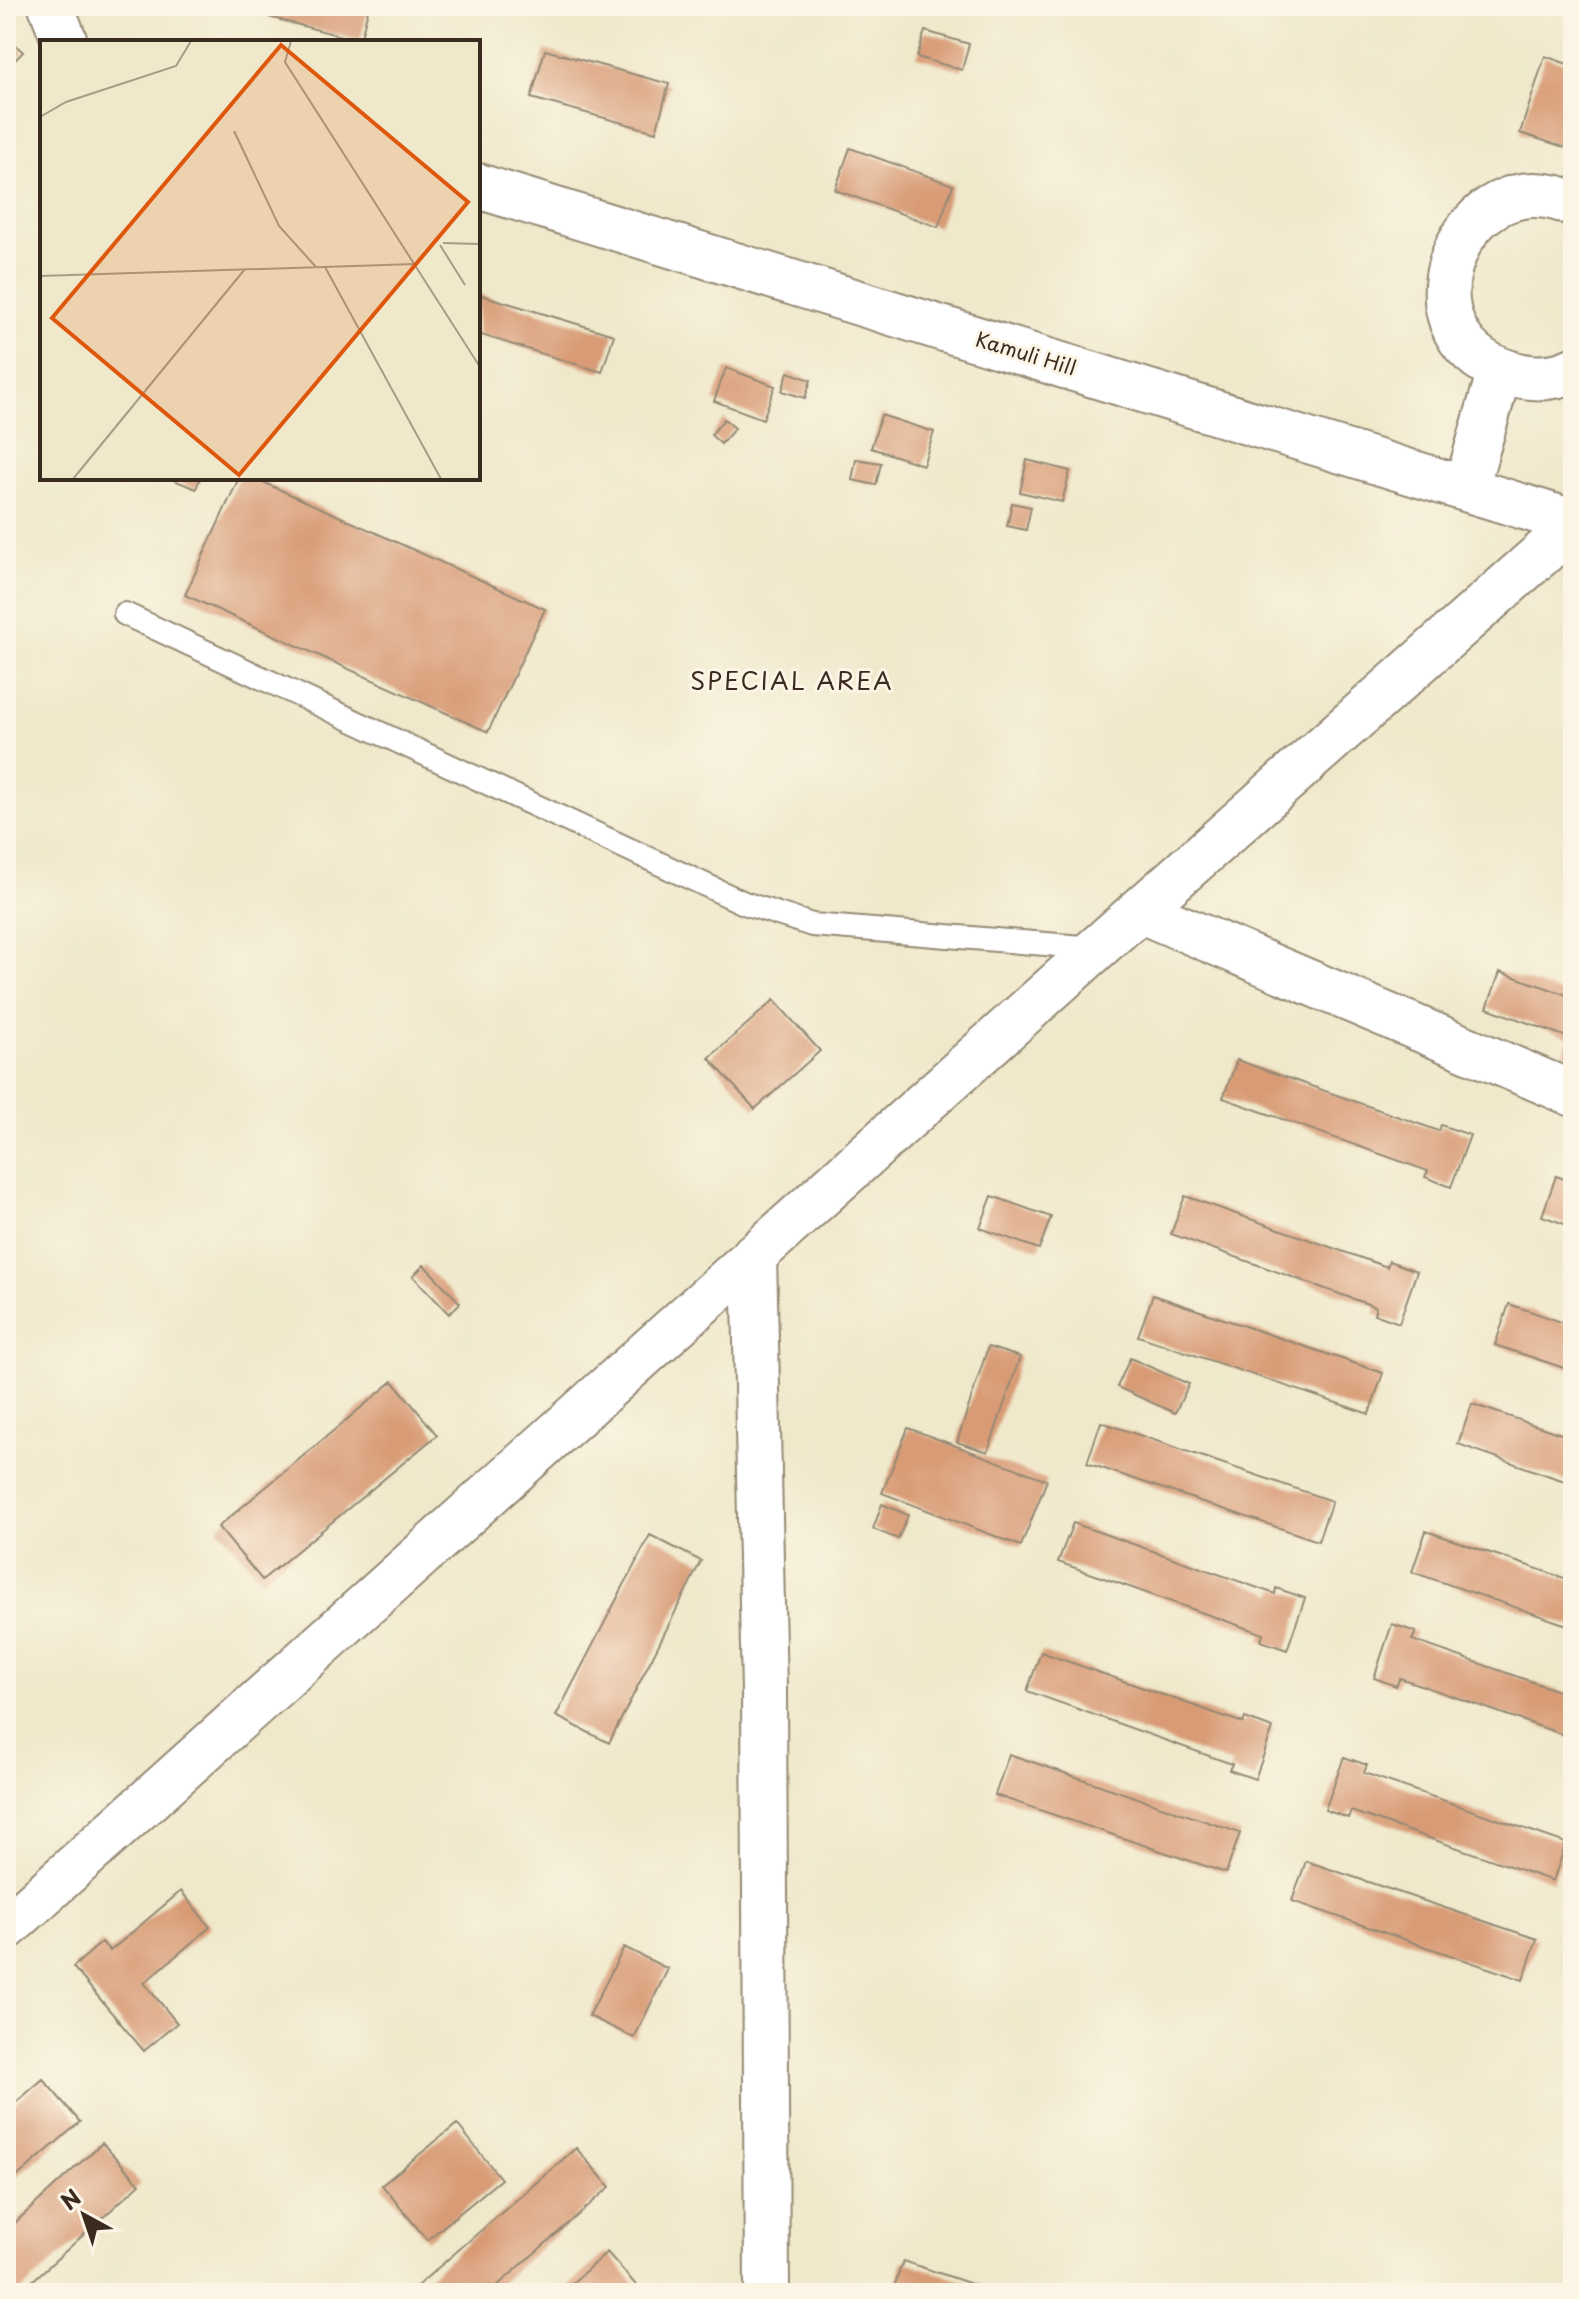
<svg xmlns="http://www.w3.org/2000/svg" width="1579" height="2299" font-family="'Playpen Sans',sans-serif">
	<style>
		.building { fill: #d89b76 }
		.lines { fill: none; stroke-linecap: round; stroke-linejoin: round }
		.lane-casing { stroke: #958974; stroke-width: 26 }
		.street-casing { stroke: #958974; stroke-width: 48 }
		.lane { stroke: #fff; stroke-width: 22 }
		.street { stroke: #fff; stroke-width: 44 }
		.labels { text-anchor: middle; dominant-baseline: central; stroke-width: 6; stroke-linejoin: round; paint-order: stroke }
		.street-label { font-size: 20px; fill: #3b2a1e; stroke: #fcf5e5 }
		.quarter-label { font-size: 24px; letter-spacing: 2px; fill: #3b2a1e; stroke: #fcf5e5 }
		.inset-road { fill: none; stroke: #a79c85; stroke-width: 2 }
		.view { fill: #df570d; fill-opacity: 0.15; stroke: #df570d; stroke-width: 4 }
		.inset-edge { fill: none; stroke: #3b2a1e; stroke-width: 4 }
	</style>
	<rect width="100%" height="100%" fill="#fcf5e5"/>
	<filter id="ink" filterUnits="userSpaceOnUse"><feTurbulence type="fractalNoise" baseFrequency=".0125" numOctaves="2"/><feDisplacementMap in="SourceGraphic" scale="16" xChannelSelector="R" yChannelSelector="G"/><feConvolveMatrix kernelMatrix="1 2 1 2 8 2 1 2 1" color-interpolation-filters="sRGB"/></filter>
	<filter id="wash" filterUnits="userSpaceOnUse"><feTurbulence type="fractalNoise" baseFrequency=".006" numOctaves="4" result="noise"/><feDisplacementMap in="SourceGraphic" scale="32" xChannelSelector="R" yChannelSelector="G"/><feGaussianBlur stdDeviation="1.8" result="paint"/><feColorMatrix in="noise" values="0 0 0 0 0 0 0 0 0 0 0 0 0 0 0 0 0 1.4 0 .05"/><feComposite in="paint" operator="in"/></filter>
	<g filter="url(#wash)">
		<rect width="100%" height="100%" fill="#efe8ca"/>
		<g id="blocks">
			<path class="building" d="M272 6H369L360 41 269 17Z
				M925 31 969 44 962 70 917 57Z
				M6 36 23 52 6 69Z
				M545 50 669 84 656 132 531 98Z
				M1545 56 1573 66V150L1520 133Z
				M850 148 953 185 938 227 835 190Z
				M478 294 614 335 602 372 478 334Z
				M726 368 775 386 763 419 714 401Z
				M788 372 811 380 805 398 782 391Z
				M881 415 934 432 923 465 871 448Z
				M724 419 735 428 721 444 711 435Z
				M856 459 881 463 876 485 852 480Z
				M1027 460 1070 471 1062 502 1020 492Z
				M169 478H200L196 489Z
				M239 478H254L545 609 488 732 185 595Z
				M1012 503 1031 507 1026 530 1007 526Z
				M1500 972 1573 997V1057L1564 1053 1570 1038 1487 1008Z
				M774 1000 820 1051 755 1109 709 1058Z
				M1237 1060 1439 1131 1441 1125 1470 1135 1451 1187 1425 1177 1428 1171 1223 1098Z
				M1556 1176 1573 1182V1227L1542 1216Z
				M992 1196 1051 1217 1039 1249 980 1228Z
				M1185 1196 1387 1267 1389 1261 1417 1271 1399 1323 1374 1314 1376 1307 1171 1234Z
				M424 1265 460 1303 449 1314 413 1276Z
				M1153 1295 1383 1373 1369 1414 1138 1336Z
				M1509 1304 1573 1326V1371L1495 1345Z
				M988 1347 1020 1357 988 1452 957 1442Z
				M1130 1358 1189 1384 1175 1413 1117 1387Z
				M393 1381 437 1435 262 1580 218 1527Z
				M1472 1404 1573 1438V1484L1458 1444Z
				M1101 1422 1332 1501 1318 1541 1087 1463Z
				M908 1428 1047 1480 1021 1546 882 1493Z
				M882 1504 908 1515 898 1539 873 1529Z
				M1073 1523 1275 1594 1276 1588 1305 1598 1287 1650 1261 1641 1263 1634 1058 1562Z
				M1426 1531 1573 1581V1627L1412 1572Z
				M650 1535 701 1561 609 1743 556 1716Z
				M1392 1624 1416 1632 1412 1640 1573 1696V1738L1400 1678 1396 1686 1374 1678Z
				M1041 1652 1243 1723 1245 1718 1273 1728 1255 1779 1229 1770 1232 1764 1027 1691Z
				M1009 1754 1240 1833 1226 1873 995 1795Z
				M1344 1757 1367 1765 1364 1773 1566 1843 1553 1881 1351 1811 1348 1818 1325 1810Z
				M1306 1861 1537 1939 1523 1980 1292 1901Z
				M181 1891 210 1927 144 1983 177 2023 144 2051 73 1967 102 1942 110 1951Z
				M624 1947 668 1969 634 2038 589 2016Z
				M43 2079 80 2122 6 2186V2111Z
				M457 2124 501 2179 427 2240 382 2185Z
				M102 2143 140 2184 19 2293H6V2231Z
				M576 2148 610 2187 489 2293H409Z
				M607 2252 643 2293H561Z
				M903 2261 996 2292V2293H892Z"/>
		</g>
	</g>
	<g filter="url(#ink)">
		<use href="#blocks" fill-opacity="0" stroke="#958974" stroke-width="2"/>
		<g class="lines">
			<defs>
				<path id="lane" d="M125 614 744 903 812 925 1095 948"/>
				<path id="street" d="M51 6 65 42
					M478 186 1573 522
					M1573 204C1462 153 1389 334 1507 372 1528 379 1552 380 1573 370
					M1466 488 1500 370
					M1141 911 1573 1094
					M754 1255 764 1691 767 2293
					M6 1928 1097 948 1573 526"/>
			</defs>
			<use href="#lane" class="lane-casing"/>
			<use href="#street" class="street-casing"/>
			<use href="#lane" class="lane"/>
			<use href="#street" class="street"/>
		</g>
	</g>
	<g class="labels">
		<g class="street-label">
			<text transform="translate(1026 353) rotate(17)">Kamuli Hill</text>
		</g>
		<g class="quarter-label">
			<text x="792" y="680">SPECIAL AREA</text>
		</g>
	</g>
	<g transform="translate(40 40)">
		<rect width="440" height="440" fill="#efe8ca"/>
		<path class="inset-road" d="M251 1 245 22 440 327M0 77 26 62 136 26 151 1M194 91 239 186 276 227M403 203 440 204M400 205 425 245M285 227 401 439M0 236 375 224M33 439 205 229"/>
		<path class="view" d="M241 5 428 162 199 435 12 278Z"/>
		<rect width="440" height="440" class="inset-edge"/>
	</g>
	<rect width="1579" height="2299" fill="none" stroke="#fcf5e5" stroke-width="32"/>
	<g transform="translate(84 2215) rotate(320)" stroke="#fcf5e5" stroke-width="6" paint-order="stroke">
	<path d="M0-6L14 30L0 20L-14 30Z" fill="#3b2a1e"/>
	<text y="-12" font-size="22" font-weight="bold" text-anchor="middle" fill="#3b2a1e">N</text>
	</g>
</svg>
